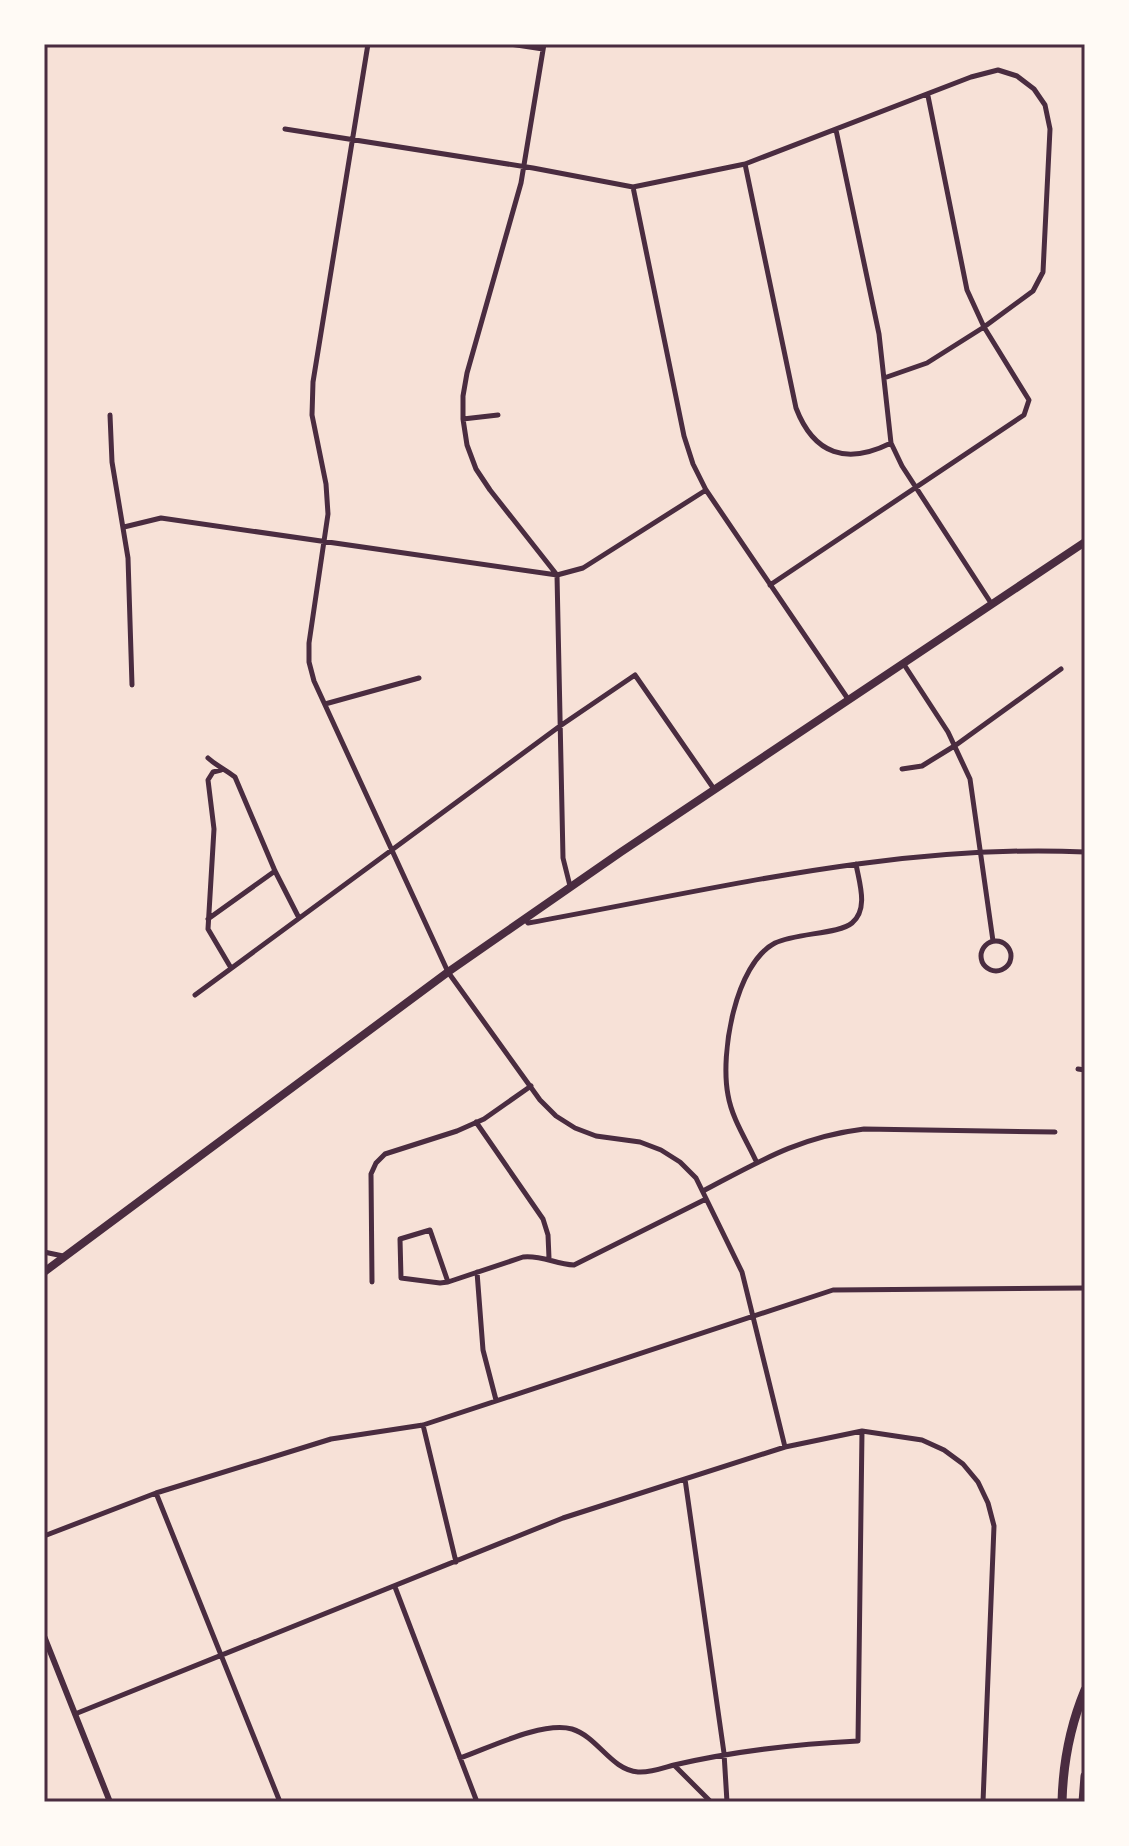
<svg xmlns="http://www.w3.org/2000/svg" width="1129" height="1846" font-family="'Fira Sans Condensed',sans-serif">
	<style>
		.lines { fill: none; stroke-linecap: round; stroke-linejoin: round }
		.minor { stroke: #4a2c40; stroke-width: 5 }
		.tertiary { stroke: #4a2c40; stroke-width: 6 }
		.primary { stroke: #4a2c40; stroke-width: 8 }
		.motorway { stroke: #4a2c40; stroke-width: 9 }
		.neatline { fill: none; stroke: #4a2c40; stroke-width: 3 }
	</style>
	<rect width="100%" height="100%" fill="#f7e1d7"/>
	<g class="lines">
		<path class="minor" d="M368 44 313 382 312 415 326 484 328 514 309 643V662L314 681 448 972 540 1100 556 1116 575 1128 596 1136 640 1142 661 1150 680 1162 696 1178 742 1272 785 1447
			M510 44 543 49
			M544 44 521 183 467 373 463 396V419L467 445 476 469 490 490 557 575 563 858 570 886
			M285 129 533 168 633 187 745 164 971 77 998 70 1017 76 1034 89 1045 105 1050 129 1043 272 1033 291 984 327 927 363 884 378
			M836 130 879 334 891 443 902 466 991 603
			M745 164 796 408C814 455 847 465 891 443
			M633 187 684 436 693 464 706 490 848 699
			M110 415 112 462 128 558 132 685
			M463 419 498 415
			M124 527 161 518 557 575 583 568 706 490
			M770 585 1024 415 1029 400 984 327 967 290 928 96
			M903 663 948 732 970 779 993 941
			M325 704 419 678
			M208 758C217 766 226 770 235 777L275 871 299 918
			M902 769 922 766 956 745 1061 669
			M221 770 213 772 208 780 214 829 208 929 231 968
			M208 919 275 871
			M525 919 528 923C712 890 896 843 1085 852
			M981 956a15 15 0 1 1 30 0a15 15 0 1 1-30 0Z
			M195 995 560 726 635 675 714 789
			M1078 1069 1085 1070
			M476 1122 543 1219 548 1235 549 1258
			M757 1163C747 1141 732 1119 728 1095 720 1054 735 964 775 943 796 933 839 934 852 923 869 909 859 882 856 864
			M703 1191C760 1161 799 1137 864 1129L1055 1132
			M44 1252 63 1256
			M477 1272 483 1350 496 1400
			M372 1282 371 1174 376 1163 385 1154 457 1131 484 1119 531 1086
			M448 1282 430 1230 400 1239 401 1278 440 1283 448 1282 523 1257C542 1255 555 1264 574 1265L706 1199
			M423 1425 456 1562
			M685 1479 724 1753 727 1802
			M156 1493 280 1802
			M44 1536 156 1493 331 1439 423 1425 833 1290 1085 1288
			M395 1587 477 1802
			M75 1714 563 1518 785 1447 862 1431 922 1440 944 1450 963 1464 978 1482 988 1503 994 1526 983 1802
			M460 1758C489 1748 542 1721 572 1729 598 1737 611 1770 638 1772 650 1773 663 1768 674 1765L711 1802
			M674 1765C735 1751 796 1744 858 1741L862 1431"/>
		<path class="tertiary" d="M44 1636 110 1802"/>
		<path class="primary" d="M44 1272 448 972 621 852 1085 542"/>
		<path class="motorway" d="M1062 1802C1063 1763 1070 1726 1085 1690
			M1083 1802 1085 1776"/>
	</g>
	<rect width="1129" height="1846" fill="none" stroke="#fffaf5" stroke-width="92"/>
	<rect x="46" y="46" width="1037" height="1754" class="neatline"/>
</svg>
